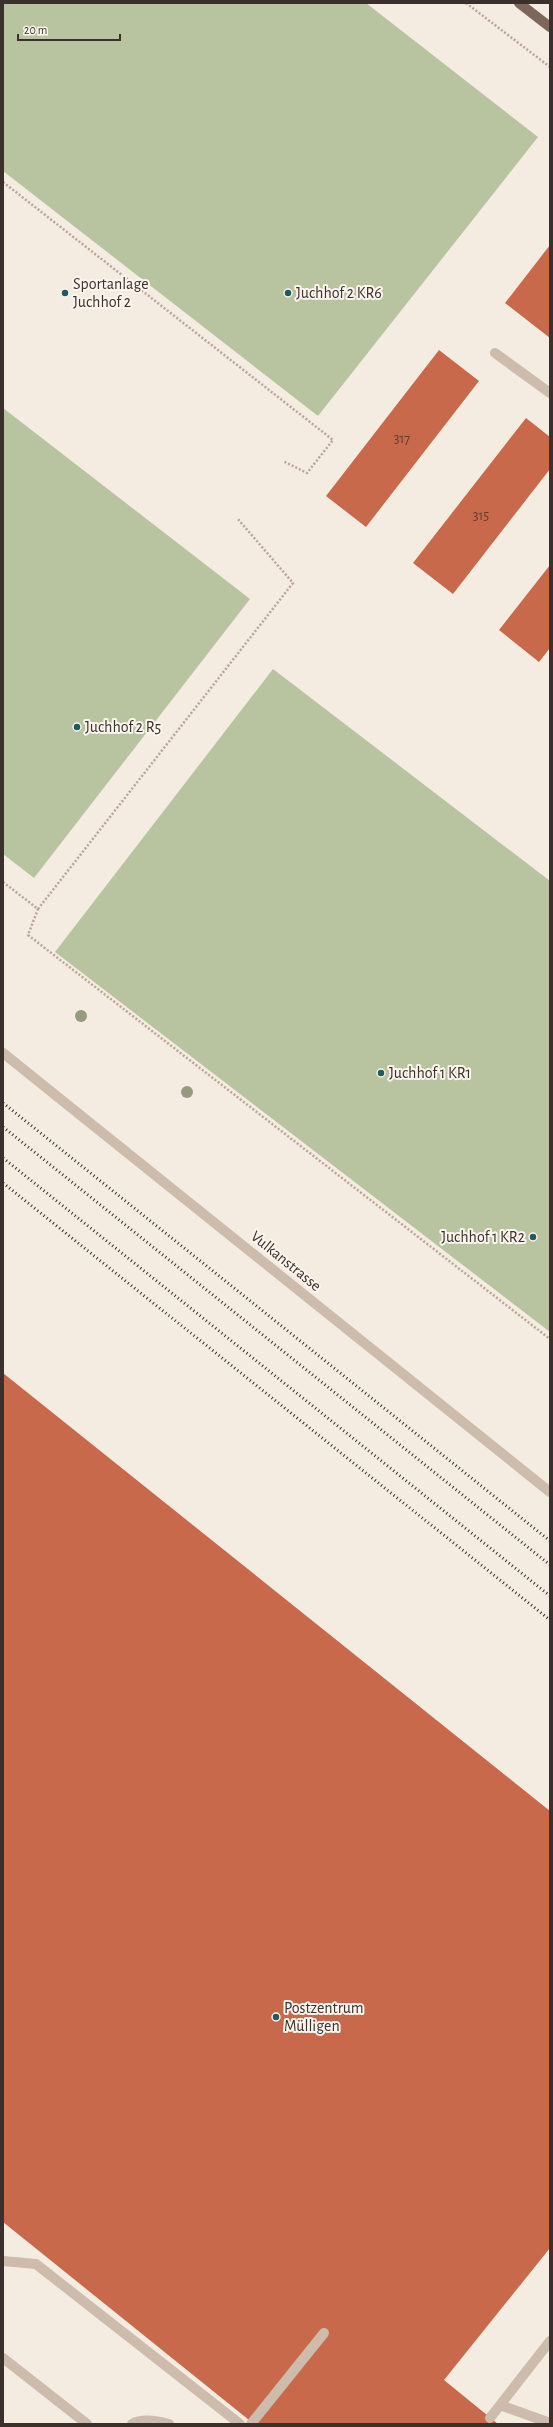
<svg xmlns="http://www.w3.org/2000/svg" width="553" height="2427" font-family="'Alegreya Sans',sans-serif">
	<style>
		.green { fill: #b8c4a0 }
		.building { fill: #c8694b }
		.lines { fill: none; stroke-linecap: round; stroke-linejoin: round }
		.path { stroke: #b9a596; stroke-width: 2.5; stroke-dasharray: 2 2; stroke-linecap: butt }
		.service { stroke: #cdbbac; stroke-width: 10 }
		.minor { stroke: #cdbbac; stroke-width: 10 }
		.primary { stroke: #7d675c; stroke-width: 10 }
		.rail { stroke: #3b302b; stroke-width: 3; stroke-dasharray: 1 3; stroke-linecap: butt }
		.tree { fill: #969b7f }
		.poi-dot { fill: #1f5a5e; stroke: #fbf5ee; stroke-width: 1.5 }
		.labels { text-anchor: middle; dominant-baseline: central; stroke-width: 4; stroke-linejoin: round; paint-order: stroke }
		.number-label { font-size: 14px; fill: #5e3e33 }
		.poi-label { font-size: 16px; fill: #3b302b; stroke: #fbf5ee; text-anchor: start }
		.street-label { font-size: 16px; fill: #3b302b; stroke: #fbf5ee }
	</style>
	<rect width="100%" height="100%" fill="#f4ebe1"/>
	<path class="green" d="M3 3H366L538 137 318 416 3 171Z
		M3 408 250 599 34 878 3 854Z
		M273 669 550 881V1332L55 952Z"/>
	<path class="building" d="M550 245V338L505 303Z
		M439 350 479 381 366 527 326 496Z
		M526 418 550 437V469L453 594 413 563Z
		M550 565V648L539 662 499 630Z
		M3 1373 550 1811V2248L444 2380 498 2424H254L3 2222Z"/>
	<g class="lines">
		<path class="path" d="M466 3 550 67
			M3 182 333 440 307 473 283 461
			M3 882 38 909 28 935 550 1339
			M38 909 293 583 237 518"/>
		<path class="service" d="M495 353 550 393
			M3 2261 36 2264 240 2424
			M3 2358 87 2424
			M500 2405 550 2423
			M490 2418 550 2341
			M132 2424C142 2418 158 2421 169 2424
			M251 2424 324 2333"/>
		<path class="minor" d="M3 1053 550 1492"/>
		<path class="primary" d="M519 3 550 27"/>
		<path class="rail" d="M3 1103 550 1541
			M3 1127 550 1565
			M3 1158 550 1596
			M3 1183 550 1620"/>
	</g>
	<g class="tree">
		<circle cx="81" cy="1016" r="6"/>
		<circle cx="187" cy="1092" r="6"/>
	</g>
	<g class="poi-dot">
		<circle cx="65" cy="293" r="4"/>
		<circle cx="288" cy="293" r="4"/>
		<circle cx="77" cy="727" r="4"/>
		<circle cx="381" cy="1073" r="4"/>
		<circle cx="533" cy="1237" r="4"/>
		<circle cx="276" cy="2017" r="4"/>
	</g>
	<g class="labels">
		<g class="number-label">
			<text x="402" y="439">317</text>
			<text x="481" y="516">315</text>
		</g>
		<g class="poi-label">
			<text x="73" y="284">Sportanlage<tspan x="73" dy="18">Juchhof 2</tspan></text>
			<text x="296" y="293">Juchhof 2 KR6</text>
			<text x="85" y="727">Juchhof 2 R5</text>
			<text x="389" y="1073">Juchhof 1 KR1</text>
			<text x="525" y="1237" text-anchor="end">Juchhof 1 KR2</text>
			<text x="284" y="2008">Postzentrum<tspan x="284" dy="18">Mülligen</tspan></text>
		</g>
		<g class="street-label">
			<text transform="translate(286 1261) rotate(39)">Vulkanstrasse</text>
		</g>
	</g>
	<rect width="553" height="2427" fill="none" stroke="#3b302b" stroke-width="8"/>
	<path d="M18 34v6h102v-6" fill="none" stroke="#3b302b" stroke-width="2"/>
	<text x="24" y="34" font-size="12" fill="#3b302b" stroke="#fbf5ee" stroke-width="3" paint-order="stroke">20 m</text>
</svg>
